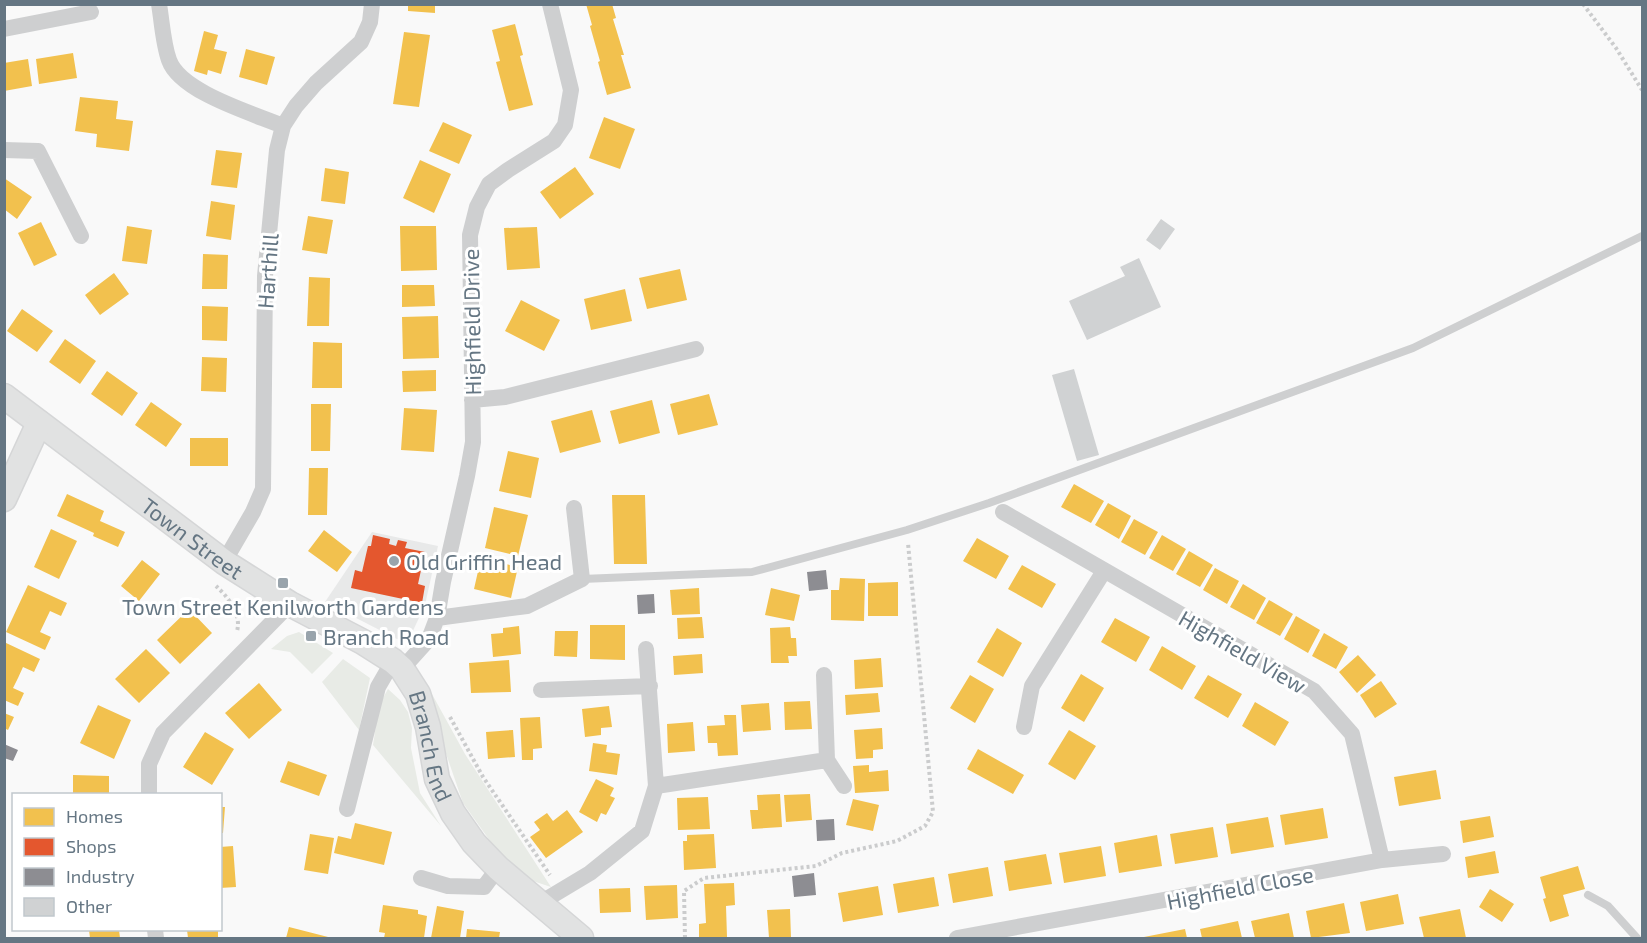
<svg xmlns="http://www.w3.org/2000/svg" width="1647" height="943" font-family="'Exo 2',sans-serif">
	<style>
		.built { fill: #e8e9e9 }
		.green { fill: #e8ebe6 }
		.homes { fill: #f2c14e }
		.shops { fill: #e4572e }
		.industry { fill: #8d8d92 }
		.building { fill: #d0d2d3 }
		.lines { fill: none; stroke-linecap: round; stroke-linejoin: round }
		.secondary-casing { stroke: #d5d6d7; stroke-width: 27 }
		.path { stroke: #cbcccd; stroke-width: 4; stroke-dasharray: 3 3; stroke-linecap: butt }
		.lane { stroke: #cecfd0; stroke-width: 8 }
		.street { stroke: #cecfd0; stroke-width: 16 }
		.secondary { stroke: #e1e2e2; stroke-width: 24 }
		.poi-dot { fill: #99a4ac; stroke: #fff; stroke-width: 2 }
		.labels { text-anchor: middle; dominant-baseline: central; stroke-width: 6; stroke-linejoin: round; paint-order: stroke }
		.street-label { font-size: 22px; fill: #657683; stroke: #fff }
		.poi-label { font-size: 22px; fill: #657683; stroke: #fff; text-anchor: start }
	</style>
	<rect width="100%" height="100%" fill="#f9f9f9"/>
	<path class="built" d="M372 532 438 546 425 605 410 637 397 639 325 602Z"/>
	<path class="green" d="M299 632 333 653 312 674 290 652 271 649 287 636Z
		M343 659 370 678 359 730 322 682Z
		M427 685 465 754 551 887 527 879 493 845 463 803 442 742Z
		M388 689 400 700 408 712 412 728 411 748 420 793 441 826 373 745 379 705Z"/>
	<path class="homes" d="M408 4H435V13L408 11Z
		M586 4H612L616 18 613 19 624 55H621L631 88 607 95 598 62 600 61 590 26 592 25Z
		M515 24 523 55 520 56 533 105 509 111 496 62 500 61 492 30Z
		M204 31 218 35 214 49 227 52 221 74 208 70 207 75 194 71Z
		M404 32 430 35 419 107 393 104Z
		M246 49 275 57 267 85 239 77Z
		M73 53 77 78 39 84 36 59Z
		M28 59 32 86 4 91V63Z
		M80 97 118 101 116 119 133 121 129 151 96 147 97 134 75 131Z
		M604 117 635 129 620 169 589 158Z
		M443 122 472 135 459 164 429 151Z
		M216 150 242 153 237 188 211 185Z
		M420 160 451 174 434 213 403 198Z
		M575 167 594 194 560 219 540 192Z
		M325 168 349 172 345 204 321 201Z
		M4 178 32 197 17 219 4 209Z
		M211 201 235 205 231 240 206 236Z
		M308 216 333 220 327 254 302 250Z
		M41 222 57 255 34 266 18 233Z
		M127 226 152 230 147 264 122 261Z
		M400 226H436L437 270 401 271Z
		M537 227 540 268 507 270 504 228Z
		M203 254 228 255 227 289H202Z
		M680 269 687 300 647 309 639 278Z
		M114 273 129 294 100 315 85 295Z
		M309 277 330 278 329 326H307Z
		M402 285H434L435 306 402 307Z
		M625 289 632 321 591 330 584 299Z
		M521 300 560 320 544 351 505 331Z
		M202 306 228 307 227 341 202 340Z
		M22 309 53 331 37 352 7 331Z
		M438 316 439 358 403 359 402 317Z
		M65 339 96 361 80 384 49 362Z
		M313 342 342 343V388H312Z
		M202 357 227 358 226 392 201 391Z
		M436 370V391L403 392 402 371Z
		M107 371 138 393 122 416 91 394Z
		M709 394 718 425 678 435 670 404Z
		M652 400 660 433 619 444 610 411Z
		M151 402 182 424 166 447 135 425Z
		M311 404H331L330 451H311Z
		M404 408 437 410 434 452 401 450Z
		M592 410 601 442 560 453 551 421Z
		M190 438H228V466H190Z
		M508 451 539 458 531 498 499 491Z
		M309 468H328L327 515H308Z
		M1074 484 1104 501 1091 523 1061 507Z
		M67 494 104 511 100 521 125 532 118 547 93 536 94 533 57 516Z
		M612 495H645L647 564H614Z
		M1108 503 1131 516 1119 539 1095 525Z
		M494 507 528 515 518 556 485 548Z
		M1134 519 1158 532 1145 555 1121 542Z
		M51 529 77 541 59 579 34 567Z
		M324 530 352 552 337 572 308 551Z
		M1162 535 1186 549 1173 571 1149 558Z
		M977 538 1009 556 996 579 963 561Z
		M1189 551 1213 565 1200 587 1176 574Z
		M481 558 518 567 511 598 474 589Z
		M142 560 160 574 139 601 121 586Z
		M1022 565 1056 584 1042 608 1008 589Z
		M1215 568 1239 581 1227 604 1203 590Z
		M840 578 865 579 864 621 831 620V590H839Z
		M898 582V616H868V583Z
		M1243 584 1266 598 1254 620 1230 607Z
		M28 585 67 603 61 616 50 611 40 632 51 637 45 650 6 632Z
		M699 588 700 614 672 615 670 590Z
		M771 588 800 595 794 621 765 615Z
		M1269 600 1293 614 1280 636 1256 623Z
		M189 609 212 633 180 664 157 640Z
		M1296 616 1320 630 1308 653 1284 639Z
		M702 617 704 638 678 639 677 618Z
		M1115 618 1150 637 1136 662 1101 642Z
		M590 625H625V660L590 659Z
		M519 626 521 654 493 657 491 634 503 633V628Z
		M790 627 791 638H796L797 656H788L789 663H771L770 628Z
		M997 628 1022 643 1003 677 977 662Z
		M555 631H578L577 657 554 656Z
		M1324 633 1348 647 1336 669 1312 656Z
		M4 642 40 659 34 672 23 667 18 678 13 688 24 693 18 706 4 700Z
		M1162 646 1196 666 1182 690 1149 670Z
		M146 649 170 673 139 703 115 679Z
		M702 654 703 673 674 675 673 656Z
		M1358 655 1376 675 1357 693 1339 672Z
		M881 658 883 687 855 689 854 660Z
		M509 660 511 692 471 693 469 663Z
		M1081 674 1104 688 1084 722 1061 708Z
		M970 675 994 689 975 723 950 708Z
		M1208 675 1242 694 1228 718 1194 698Z
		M1381 681 1397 704 1375 718 1360 695Z
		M259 683 282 710 249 739 225 713Z
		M878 693 880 712 846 715 845 695Z
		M810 701 812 729 785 730 784 702Z
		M1255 702 1289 722 1275 746 1242 726Z
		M769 703 771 730 743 732 741 705Z
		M98 705 131 720 114 759 80 743Z
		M609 706 612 727 601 728V735L585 737 582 709Z
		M4 713 14 717 8 730 4 728Z
		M724 715H736L738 755 718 756 717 743H708L707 726 725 725Z
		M540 717 542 748 533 749V760H522L520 718Z
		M693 722 695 751 668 753 667 724Z
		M882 728 883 749 873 750V758L856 759 854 730Z
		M513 730 515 757 488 759 486 732Z
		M1069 730 1096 746 1075 780 1048 764Z
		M205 732 234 749 212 785 183 767Z
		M593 743 607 745 606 752 620 754 617 775 589 771Z
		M978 749 1024 775 1013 794 967 769Z
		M288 761 327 775 319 796 280 782Z
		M869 765V772L888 770 889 791 855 793 853 766Z
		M1436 770 1441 799 1399 806 1394 777Z
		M73 775 109 776V794H73Z
		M596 779 614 788 610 796 615 798 606 815 601 813 597 822 579 812Z
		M780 794 782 827 752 829 750 810H758L757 795Z
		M810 794 812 820 786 822 784 795Z
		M708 797 710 829 678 830 677 798Z
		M853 799 879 805 873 831 846 825Z
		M220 807H225L223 833H220Z
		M1323 808 1328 838 1285 845 1280 815Z
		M567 810 583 832 546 858 530 837 540 830 534 822 547 813 553 821Z
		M1490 816 1494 837 1463 843 1460 821Z
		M1268 817 1274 847 1231 854 1226 824Z
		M355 823 392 832 384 865 334 853 338 836 351 839Z
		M1213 827 1218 857 1175 864 1170 834Z
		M310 834 334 838 328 874 304 870Z
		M714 834 716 868 684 870 683 841H687V835Z
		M1157 835 1162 866 1119 873 1114 843Z
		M233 846 236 887 220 888V847Z
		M1101 846 1106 876 1064 883 1059 853Z
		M1495 851 1499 873 1468 878 1465 857Z
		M1046 854 1052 884 1009 891 1004 861Z
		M1578 866 1585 889 1563 895 1569 916 1550 922 1543 899 1546 898 1540 877Z
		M988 867 993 896 953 903 948 874Z
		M934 877 939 906 898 913 893 884Z
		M734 883 735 905 726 906 727 937 699 938V924L706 923 704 884Z
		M677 885 678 918 646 920 644 886Z
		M878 886 883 915 843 922 838 893Z
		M630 888 631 912 600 913 599 889Z
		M1490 889 1514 904 1502 922 1479 907Z
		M1398 894 1404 924 1366 931 1360 902Z
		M1344 903 1350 933 1311 938 1306 911Z
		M383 905 418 910V914L427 916 424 938H384L385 933 379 932Z
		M437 906 464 911 460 938H431Z
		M790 909 791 938H769L767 910Z
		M1460 909 1466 938H1424L1419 917Z
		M1289 913 1294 938H1255L1251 921Z
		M1238 921 1242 938H1202L1200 929Z
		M289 927 332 938H286Z
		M467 929 500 932 499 938H466Z
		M1185 929 1187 938H1144V937Z
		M89 930H119L120 938H90Z
		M187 930H218V938H188Z"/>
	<path class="shops" d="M373 535 390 539 389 544 396 546 398 540 407 542 405 548 425 552 418 584 425 586 422 603 351 588 355 570 362 572 368 546H371Z"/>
	<path class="industry" d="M826 570 828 589 809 591 807 572Z
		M654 594 655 613 638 614 637 595Z
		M4 744 18 750 13 761 4 758Z
		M834 819 835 840 817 841 816 820Z
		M814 873 816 895 794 897 792 876Z"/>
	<path class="building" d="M1161 219 1175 229 1160 250 1146 240Z
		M1139 258 1161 307 1087 340 1069 301 1125 276 1120 267Z
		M1074 369 1099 455 1077 461 1052 375Z"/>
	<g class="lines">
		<defs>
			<g id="secondary">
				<path id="s1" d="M4 396 224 562 290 604 363 642 393 661 402 669 418 694 428 727 437 779 453 813 474 843 498 868 581 938"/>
				<path d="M4 499 39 423"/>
			</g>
		</defs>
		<use href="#secondary" class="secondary-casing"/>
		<path class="path" d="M1583 4 1616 48 1642 90
			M216 586C227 596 242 614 237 631
			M450 717 483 777 550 875
			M685 938 684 891 704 878 816 866 842 853 897 841 925 826 933 812 908 543"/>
		<path class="lane" d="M582 579 752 572 907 530 989 503 1413 348 1642 236
			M1588 895 1608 906 1637 938"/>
		<path class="street" d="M159 4C162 22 163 43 169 60 180 92 252 113 283 126
			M4 29 91 12
			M4 150 38 151 81 236
			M472 400 505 397 696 349
			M1003 512 1314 691 1352 734 1382 860
			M224 562 253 512 263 489 265 276 277 150 283 126 296 106 316 83 361 42 370 22 372 4
			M437 618 527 606 582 579 574 508
			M402 669 429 639 437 618 443 582 467 476 473 442 470 235 477 207 489 184 508 170 554 141 565 125 571 90 550 4
			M541 690 650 686
			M1024 727 1032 686 1104 571
			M827 760 844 786
			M656 786 827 760 824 675
			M149 794V764L163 733 290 604
			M347 809 378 687 393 661
			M421 878 448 886 484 887 498 868
			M540 903 590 873 642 831 656 786 646 649
			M155 930 156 938
			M957 938 1382 860 1443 854"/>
		<use href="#secondary" class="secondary"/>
	</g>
	<g class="poi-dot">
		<circle cx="394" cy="561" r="6"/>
		<rect x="277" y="577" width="12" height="12" rx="3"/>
		<rect x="305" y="630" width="12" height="12" rx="3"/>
	</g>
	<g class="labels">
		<g class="street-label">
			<text transform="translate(267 271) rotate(-86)">Harthill</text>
			<text transform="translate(471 322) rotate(-91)">Highfield Drive</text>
			<text stroke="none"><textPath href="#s1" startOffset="236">Town Street</textPath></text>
			<text transform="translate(1243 651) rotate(30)">Highfield View</text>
			<text stroke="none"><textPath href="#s1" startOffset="567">Branch End</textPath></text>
			<text transform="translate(1240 887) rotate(-11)">Highfield Close</text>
		</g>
		<g class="poi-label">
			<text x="406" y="561">Old Griffin Head</text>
			<text x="283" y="606" text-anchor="middle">Town Street Kenilworth Gardens</text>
			<text x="323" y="636">Branch Road</text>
		</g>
	</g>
	<rect width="1647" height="943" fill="none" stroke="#657683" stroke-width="12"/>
	<rect x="12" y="793" width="210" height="138" fill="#ffffff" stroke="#c1c8cd" stroke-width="1.5"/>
	<rect x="24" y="808" width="30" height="18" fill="#f2c14e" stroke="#c1c8cd" stroke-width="1.5"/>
	<text x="66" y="823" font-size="18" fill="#657683">Homes</text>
	<rect x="24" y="838" width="30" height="18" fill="#e4572e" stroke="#c1c8cd" stroke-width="1.5"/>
	<text x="66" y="853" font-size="18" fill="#657683">Shops</text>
	<rect x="24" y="868" width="30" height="18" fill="#8d8d92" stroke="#c1c8cd" stroke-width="1.5"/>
	<text x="66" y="883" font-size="18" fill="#657683">Industry</text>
	<rect x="24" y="898" width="30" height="18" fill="#d0d2d3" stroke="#c1c8cd" stroke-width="1.5"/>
	<text x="66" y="913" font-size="18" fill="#657683">Other</text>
</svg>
